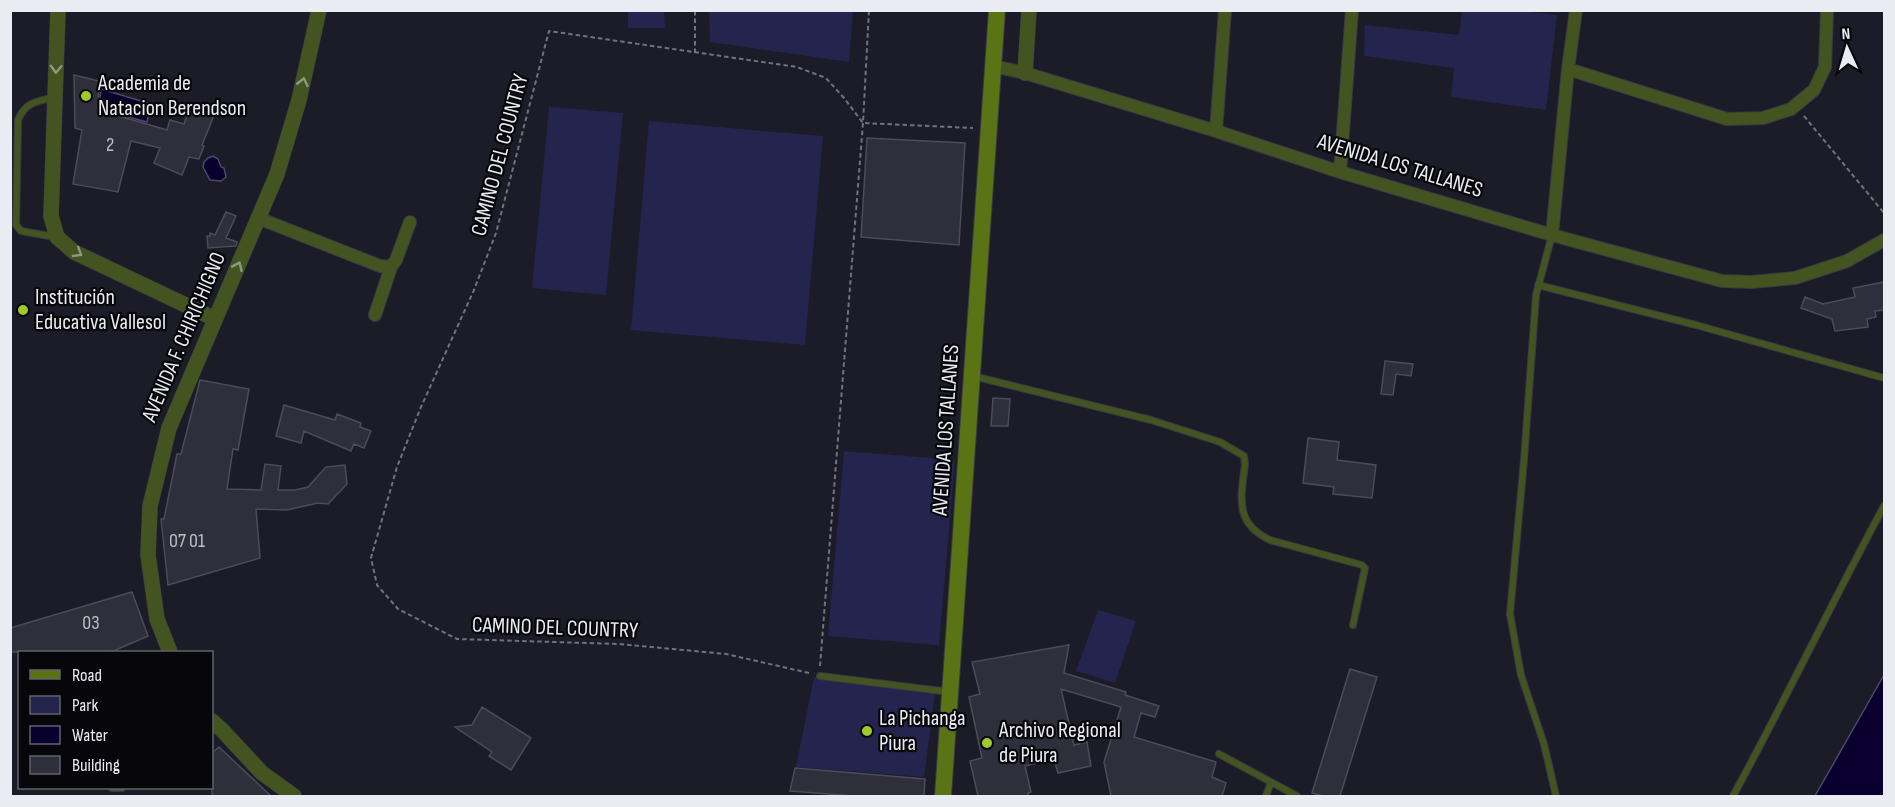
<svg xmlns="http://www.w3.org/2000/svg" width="1895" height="807" font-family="'Sofia Sans Condensed',sans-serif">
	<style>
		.green { fill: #24244e }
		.water { fill: #090030; stroke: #4d476a; stroke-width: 1.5 }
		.building { fill: #2e2f3a; stroke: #4b4c59; stroke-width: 1.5 }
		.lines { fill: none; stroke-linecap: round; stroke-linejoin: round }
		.service-casing { stroke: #383944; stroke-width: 8 }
		.minor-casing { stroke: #383944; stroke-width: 14 }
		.tertiary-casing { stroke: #383944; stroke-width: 16 }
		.secondary-casing { stroke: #383944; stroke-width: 18 }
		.path { stroke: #71727b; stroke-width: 2; stroke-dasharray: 4.5 3; stroke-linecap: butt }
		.service { stroke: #445420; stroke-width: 6 }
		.minor { stroke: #445420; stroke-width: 12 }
		.tertiary { stroke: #445420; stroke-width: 15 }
		.secondary { stroke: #5a7315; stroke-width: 16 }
		.oneway { stroke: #8f987f }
		.poi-dot { fill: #a0c92b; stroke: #07070b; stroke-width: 2 }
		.labels { text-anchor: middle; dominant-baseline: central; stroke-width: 4.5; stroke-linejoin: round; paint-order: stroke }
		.number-label { font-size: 20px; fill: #bcbdc5 }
		.poi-label { font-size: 22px; fill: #ebecf3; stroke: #07070b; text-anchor: start }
		.street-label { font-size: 22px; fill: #ebecf3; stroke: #07070b }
	</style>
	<rect width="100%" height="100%" fill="#1b1c27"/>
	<path class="green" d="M628 11H664L665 28H628Z
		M709 11H853L849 62 710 42Z
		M1522 11 1557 15 1546 110 1451 97 1454 68 1364 56 1365 25 1459 35 1462 11Z
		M549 107 623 113 606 295 532 288Z
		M649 121 823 136 805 345 631 330Z
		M844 451 955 460 939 645 828 636Z
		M1098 610 1136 621 1115 683 1076 671Z
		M814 677 935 694 924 777 796 767Z"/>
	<path class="water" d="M101 89 151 104 147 122 99 109Z
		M213 156 218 159 221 167 224 168 226 177 221 181 210 180 203 167 204 162 208 158Z
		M1884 675V796H1815Z"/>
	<path class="building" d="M74 75 99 81 98 110 167 130 170 120 184 124 190 106 215 113 202 145 204 146 199 159 189 157 182 175 154 163 160 148 131 141 118 192 73 184 82 130 75 128Z
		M867 138 965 143 959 245 861 237Z
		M226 212 236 216 226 238 237 242 236 246 208 248 207 236H210V233L215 235Z
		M1884 282V310L1875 311 1876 317 1867 319 1868 327 1835 331 1832 319 1801 308 1805 297 1823 304 1855 297 1853 288Z
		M1385 361 1413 364 1411 376 1396 374 1393 395 1381 394Z
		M200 380 249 389 238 450 233 449 227 489 261 490 265 464 281 466 278 490H295L308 487 326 467 345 465 347 484 328 504 318 503 287 510 256 509 260 558 168 585 161 519H164L177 454H181Z
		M993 398 1010 399 1008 426H991Z
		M284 405 335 420 337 414 361 423 360 427 371 431 364 448 354 444 351 451 304 431 301 443 276 436Z
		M1308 438 1339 442 1337 460 1376 465 1372 498 1333 494 1334 487 1303 483Z
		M132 592 148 636 111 652H10V628Z
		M1069 645 1064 673 1126 692 1125 695 1159 706 1155 717 1141 713 1134 737 1216 762 1212 777 1226 783 1222 796H1111L1104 762 1121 707 1061 689 1074 745 1087 742 1091 766 1058 773 1054 759 1025 766 1031 792 1028 793V796H978L970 761 982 758 969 697 980 694 972 662Z
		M1350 669 1377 677 1340 796H1323L1312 793Z
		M482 707 531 738 511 770 489 756 492 752 455 727 472 725Z
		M219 747 271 796H212V753Z
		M795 768 925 779 924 796H855L790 791Z"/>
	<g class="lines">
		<defs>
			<path id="service" d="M55 97C37 102 26 101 18 120L16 225 21 231 55 237
				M1552 235 1536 295 1524 460 1510 614 1521 675 1544 744 1556 796
				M1538 285 1696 325 1884 378
				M973 376 1151 420 1220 442 1244 456 1245 464C1241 498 1234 523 1270 540L1362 565 1365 568 1353 625
				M820 676 950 692
				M1219 754 1297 796
				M112 788H122
				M1266 796 1271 782
				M1733 796C1785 701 1832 602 1884 506"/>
			<path id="minor" d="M993 66 1025 73 1216 131 1340 172 1552 235 1722 281 1752 282 1795 278 1847 261 1884 240
				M1568 69 1727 119 1763 118 1791 109 1814 90 1825 67 1827 10
				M1216 131 1225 10
				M1340 172 1352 10
				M258 218 380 266 391 267 396 260 410 222
				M1552 235 1568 69 1576 10
				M375 315 391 267"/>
			<path id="tertiary" d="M58 10 51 216 57 237 74 252 215 319
				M1025 73 1029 10
				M170 652 157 619 148 555 150 506 169 428 277 174 299 100 319 10
				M212 721 222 730 262 773 294 796"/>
			<path id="secondary" d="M943 796 997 10"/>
		</defs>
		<use href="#service" class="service-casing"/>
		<use href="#minor" class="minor-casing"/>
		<use href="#tertiary" class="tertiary-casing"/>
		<use href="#secondary" class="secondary-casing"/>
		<path class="path" d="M695 53V10
			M1804 116 1884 213
			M820 666 863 123 869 10
			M809 673 726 654 619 644 457 639 398 609 377 585 371 558 397 467 421 407 474 290 496 233 549 31 797 67 826 78 844 98 863 123 973 128"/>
		<use href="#service" class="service"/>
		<use href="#minor" class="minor"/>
		<use href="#tertiary" class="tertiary"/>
		<use href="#secondary" class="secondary"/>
	</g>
	<defs><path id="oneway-chevron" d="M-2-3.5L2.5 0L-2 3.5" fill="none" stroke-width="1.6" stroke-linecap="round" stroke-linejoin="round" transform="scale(1.5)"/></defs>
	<g class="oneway">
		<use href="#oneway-chevron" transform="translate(56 69) rotate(92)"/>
		<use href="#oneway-chevron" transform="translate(303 82) rotate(-77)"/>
		<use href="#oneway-chevron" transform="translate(78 253) rotate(31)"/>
		<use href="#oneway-chevron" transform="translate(238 266) rotate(-66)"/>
	</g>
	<g class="poi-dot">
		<circle cx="86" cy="96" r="6"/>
		<circle cx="23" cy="310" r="6"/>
		<circle cx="867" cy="731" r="6"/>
		<circle cx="987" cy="743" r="6"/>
	</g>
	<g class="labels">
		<g class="number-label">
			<text x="110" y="145">2</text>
			<text x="187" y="541">07 01</text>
			<text x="91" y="623">03</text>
		</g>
		<g class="poi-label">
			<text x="98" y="83">Academia de<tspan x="98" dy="25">Natacion Berendson</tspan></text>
			<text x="35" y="297">Institución<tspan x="35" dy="25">Educativa Vallesol</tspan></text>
			<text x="879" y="718">La Pichanga<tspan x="879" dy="25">Piura</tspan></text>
			<text x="999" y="730">Archivo Regional<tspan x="999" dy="25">de Piura</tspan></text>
		</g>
		<g class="street-label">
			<text transform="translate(500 155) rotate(-75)">CAMINO DEL COUNTRY</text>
			<text transform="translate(1400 166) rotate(17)">AVENIDA LOS TALLANES</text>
			<text transform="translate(184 337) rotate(-67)">AVENIDA F. CHIRICHIGNO</text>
			<text transform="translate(946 430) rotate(-86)">AVENIDA LOS TALLANES</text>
			<text transform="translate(555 628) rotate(2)">CAMINO DEL COUNTRY</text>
		</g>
	</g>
	<rect width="1895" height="807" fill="none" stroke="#ebecf3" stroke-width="24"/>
	<rect x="18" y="651" width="195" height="138" fill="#07070b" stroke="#626368" stroke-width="1.5"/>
	<rect x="30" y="670" width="30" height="9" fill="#5a7315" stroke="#626368" stroke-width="1.5"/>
	<text x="72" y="681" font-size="18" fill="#ebecf3">Road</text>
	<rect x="30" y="696" width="30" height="18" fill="#24244e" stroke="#626368" stroke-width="1.5"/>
	<text x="72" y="711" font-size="18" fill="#ebecf3">Park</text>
	<rect x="30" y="726" width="30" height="18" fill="#090030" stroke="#626368" stroke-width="1.5"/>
	<text x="72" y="741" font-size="18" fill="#ebecf3">Water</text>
	<rect x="30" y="756" width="30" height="18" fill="#2e2f3a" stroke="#626368" stroke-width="1.5"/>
	<text x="72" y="771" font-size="18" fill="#ebecf3">Building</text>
	<g transform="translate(1847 48) rotate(356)" stroke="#07070b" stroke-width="4.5" paint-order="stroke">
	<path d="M0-4.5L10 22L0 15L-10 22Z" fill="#ebecf3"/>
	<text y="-9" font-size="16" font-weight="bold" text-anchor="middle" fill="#ebecf3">N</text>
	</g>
</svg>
